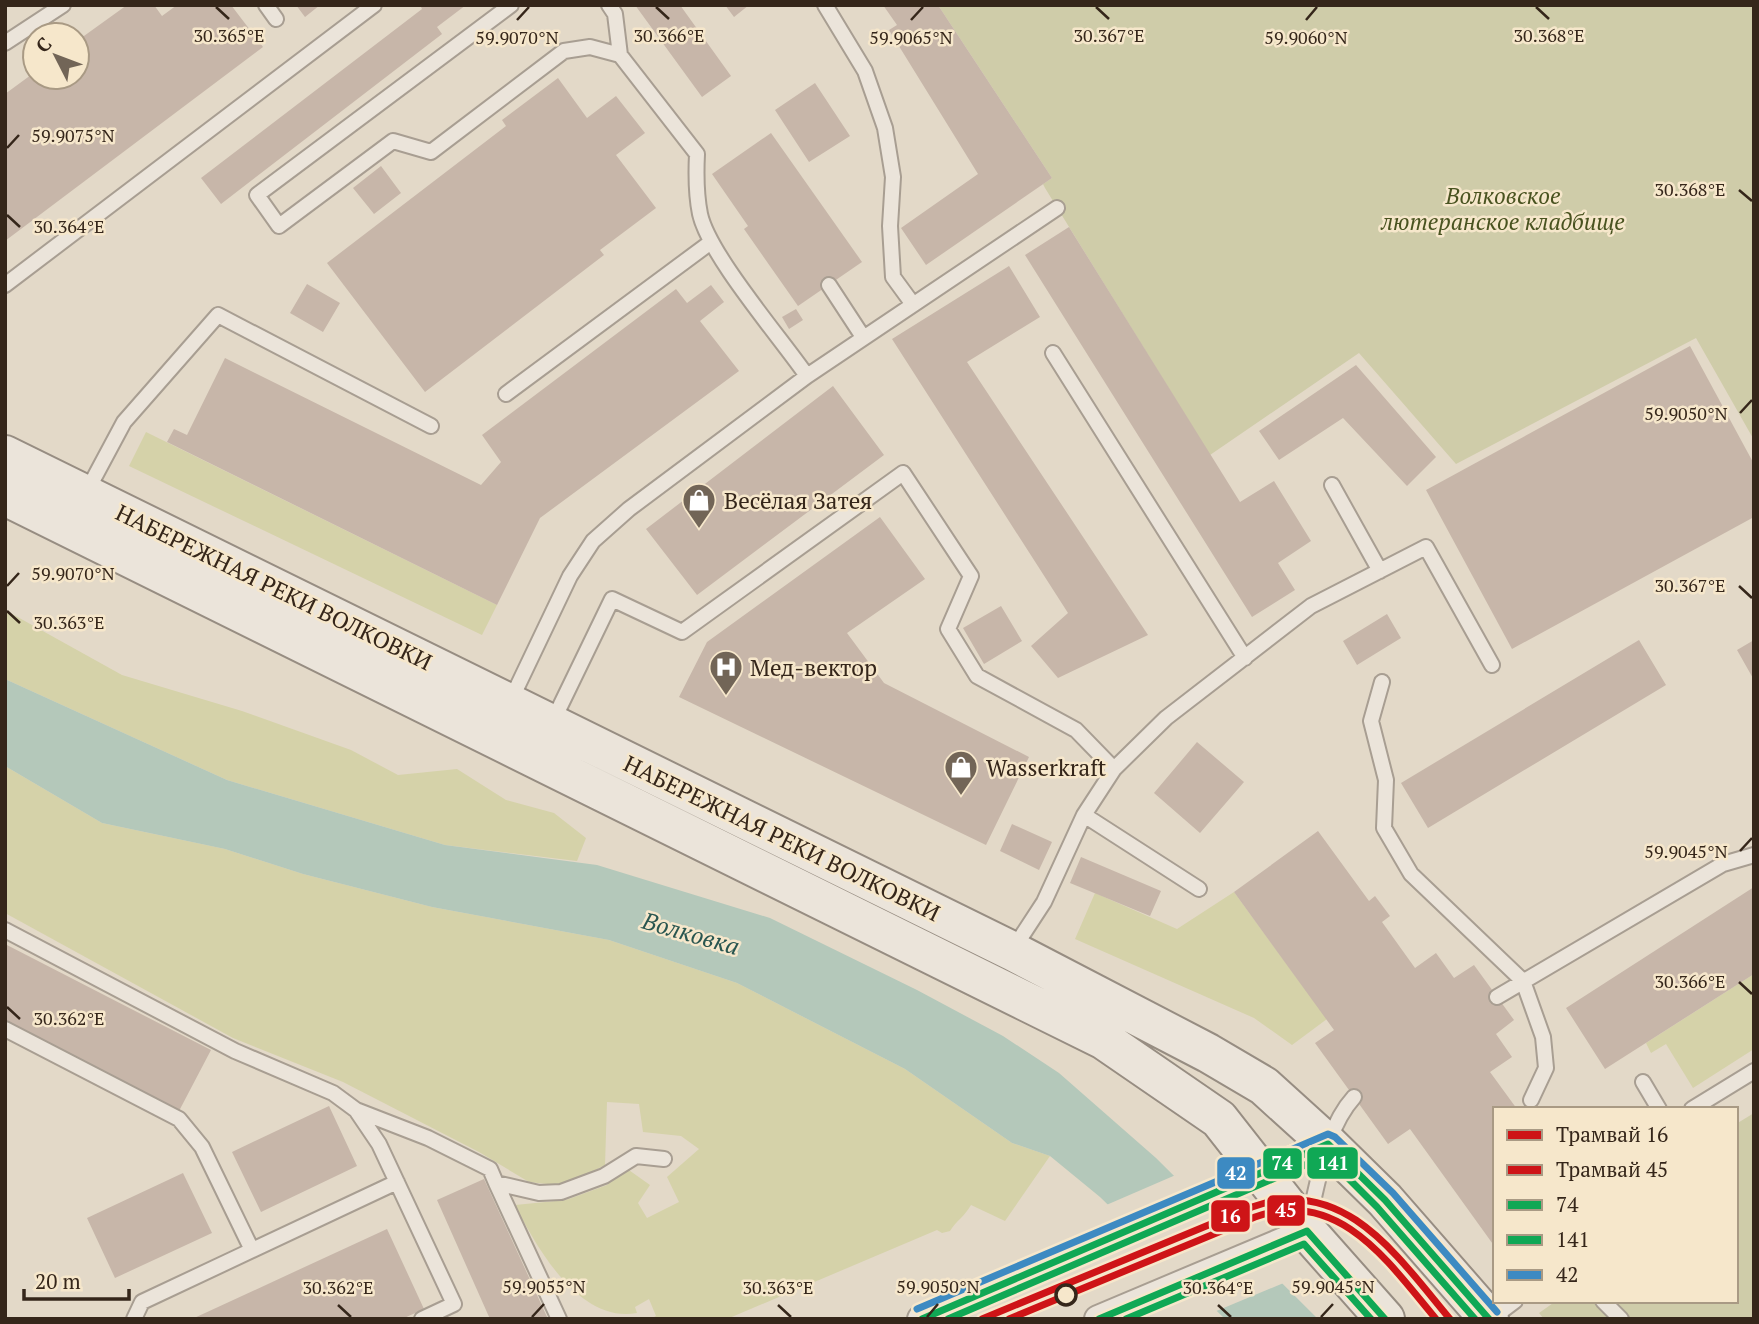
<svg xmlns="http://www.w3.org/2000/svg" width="1759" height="1324" font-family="'PT Serif',serif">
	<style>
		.green { fill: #d5d2a9 }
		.cemetery { fill: #cfcca9 }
		.water { fill: #b4c8ba }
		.pier { fill: #e3d9c8 }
		.building { fill: #c7b6a9 }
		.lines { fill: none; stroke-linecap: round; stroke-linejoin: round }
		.lane-casing { stroke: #a89e92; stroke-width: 18 }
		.street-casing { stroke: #a89e92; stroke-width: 30 }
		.secondary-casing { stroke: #978d82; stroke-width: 42 }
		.lane { stroke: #ebe4da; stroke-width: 14 }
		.street { stroke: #ebe4da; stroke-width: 26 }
		.secondary { stroke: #ebe4da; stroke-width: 38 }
		.bus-1-casing { stroke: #f6e7cb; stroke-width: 12 }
		.bus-2-casing { stroke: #f6e7cb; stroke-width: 12 }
		.bus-3-casing { stroke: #f6e7cb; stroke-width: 12 }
		.bus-1 { stroke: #10a855; stroke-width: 7 }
		.bus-2 { stroke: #10a855; stroke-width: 7 }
		.bus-3 { stroke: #3d8ac2; stroke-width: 7 }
		.tram-1-casing { stroke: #f6e7cb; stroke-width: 12 }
		.tram-2-casing { stroke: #f6e7cb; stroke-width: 12 }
		.tram-1 { stroke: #ce1417; stroke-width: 7 }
		.tram-2 { stroke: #ce1417; stroke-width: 7 }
		.ticks { fill: none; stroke: #35261a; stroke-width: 2.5 }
		.stop-dot { fill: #f6e7cb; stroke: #35261a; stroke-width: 3.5 }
		.labels { text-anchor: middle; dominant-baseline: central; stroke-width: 5; stroke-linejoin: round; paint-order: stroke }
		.park-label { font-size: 23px; font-style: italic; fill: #495320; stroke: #f6e7cb }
		.poi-label { font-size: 23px; fill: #35261a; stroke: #f6e7cb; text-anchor: start }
		.street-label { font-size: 23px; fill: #35261a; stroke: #f6e7cb }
		.water-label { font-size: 24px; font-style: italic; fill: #295650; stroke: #f6e7cb }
		.ticks-label { font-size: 18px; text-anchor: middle; fill: #35261a; stroke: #f6e7cb; stroke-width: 5; stroke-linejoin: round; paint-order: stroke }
		.line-badge { stroke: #f6e7cb; stroke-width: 2.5 }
		.badge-label { font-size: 19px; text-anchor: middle; font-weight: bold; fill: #fff }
	</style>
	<rect width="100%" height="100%" fill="#e3d9c8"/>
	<path class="green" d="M146 432 497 605 482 635 129 466Z
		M5 610 122 675 242 711 351 750 398 775 457 769 506 800 554 813 586 838 577 861 445 845 227 780 5 679Z
		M5 766 102 823 225 849 303 874 432 907 609 940 737 983 905 1069 1012 1143 1050 1156 1005 1221 971 1205C965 1216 956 1221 950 1231L942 1233 937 1230 727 1319H650L656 1316 649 1299 635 1307 637 1313C578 1324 535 1244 515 1205L566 1200 607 1185 626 1168 650 1185 638 1203 647 1218 679 1202 667 1177 699 1149 681 1136 643 1132 639 1104 607 1102 605 1165 565 1186 529 1182 479 1152 343 1082 233 1038 5 913Z
		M1234 892 1327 1019 1292 1045 1254 1018 1075 939 1095 893 1177 929Z
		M1754 974V1049L1693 1088 1666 1044 1651 1053 1646 1043Z"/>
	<path class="cemetery" d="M938 5H1754V440L1696 338 1456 464 1359 353 1210 455 1045 188 1043 184 1052 178Z
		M1754 1113V1319H1544L1539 1313 1556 1301H1736V1124Z"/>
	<path class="water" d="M5 679 227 780 445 845 597 865 770 918 917 990 1003 1036 1059 1073 1156 1158 1318 1319H1225L1100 1197 1050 1156 1012 1143 905 1069 737 983 609 940 432 907 303 874 225 849 102 823 5 766Z"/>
	<path class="pier" d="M1178 1174 1286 1282 1214 1312 1104 1206Z"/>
	<path class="building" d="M127 5H154L162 16 177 5H231L263 47 5 241V94L35 72V77H77V41Z
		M296 5H320L305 17Z
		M420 5H466L437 27 442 34 221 204 201 178 422 9Z
		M635 5H680L731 76 702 97Z
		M725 5H749L734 17Z
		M883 5H938L1052 178 926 265 901 228 978 174 889 30 897 25Z
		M558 78 587 118 616 96 645 133 616 155 656 208 600 250 604 255 425 392 327 263 506 126 502 120Z
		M815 83 850 136 809 162 775 110Z
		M771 133 862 262 798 306 744 229 748 226 712 174Z
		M381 166 401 193 374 214 353 188Z
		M1069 227 1240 502 1274 481 1311 541 1278 563 1295 590 1252 617 1025 255Z
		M1009 266 1040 317 967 362 1148 635 1058 678 1031 646 1068 613 892 339Z
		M307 284 340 303 323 332 290 313Z
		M711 285 724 302 700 321 739 371 540 518 497 605 167 442 174 429 187 435 225 358 481 485 501 462 482 435 676 289 687 303Z
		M796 309 803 320 789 329 782 317Z
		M1690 346 1754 464V517L1512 649 1426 490Z
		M1356 365 1436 457 1407 486 1343 418 1279 460 1259 431Z
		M833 386 884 455 697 595 646 529Z
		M880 517 925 579 847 633 884 683 1029 757 986 845 679 697 707 642Z
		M1001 606 1022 641 984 664 963 628Z
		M1387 614 1401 638 1357 665 1343 641Z
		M1639 640 1666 685 1428 828 1401 783Z
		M1754 640V680L1737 650Z
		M1197 742 1244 782 1200 833 1154 793Z
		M1012 824 1052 842 1039 870 1000 851Z
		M1318 831 1369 901 1375 896 1390 916 1382 922 1415 968 1436 953 1454 978 1474 965 1514 1020 1496 1034 1512 1057 1490 1072 1517 1109H1495V1247L1410 1129 1388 1144 1315 1043 1334 1030 1234 892Z
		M1081 857 1161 891 1150 916 1070 883Z
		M1754 887V974L1605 1069 1566 1008Z
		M5 944 211 1050 179 1111 5 1021Z
		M329 1106 357 1166 261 1212 232 1152Z
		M183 1173 212 1233 115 1278 87 1218Z
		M484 1179 548 1319H490L437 1200Z
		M387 1229 424 1309 402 1319H192Z"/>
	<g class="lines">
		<defs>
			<path id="lane" d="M266 5 276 19
				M511 5 257 195 279 226 393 141 431 152 564 51 590 47 620 55
				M609 5 615 14 620 55 697 154C696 174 696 194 700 214 709 255 780 337 807 376
				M825 5 865 71 885 128 893 177 890 226 893 277 912 303
				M5 43 63 5
				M5 285 374 5
				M829 285 863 337
				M1053 353 1245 658
				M506 394 711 242
				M1332 485 1380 571
				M86 493 124 422 218 315 431 426
				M1382 682 1371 721 1386 780 1384 828 1411 874 1523 981 1543 1037 1546 1068 1531 1100
				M509 704 570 576 593 541 629 509 807 376 1057 208
				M552 723 612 599 682 632 903 473 971 576 948 629 977 676 1076 730 1114 769
				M1084 815 1199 889
				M5 930 235 1051 333 1093 356 1110 428 1138 490 1169 496 1183 539 1193 561 1192 604 1176 636 1156 664 1159
				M1012 951 1044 902 1084 815 1114 769 1166 718 1311 606 1426 547 1492 665
				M1497 997 1723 864 1754 855
				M5 1029 179 1119 202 1147 252 1250
				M1643 1082 1659 1109
				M1692 1109 1754 1071
				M356 1110 379 1144 454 1304 422 1319
				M496 1183 559 1319
				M1308 1222C1319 1181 1325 1129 1354 1097
				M1603 1301 1621 1319
				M134 1319 142 1302 397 1182
				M1491 1319 1515 1301"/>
			<path id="street" d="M921 1319 1328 1144
				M1098 1319 1307 1231"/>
			<path id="secondary" d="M5 455 1012 951 1208 1053 1264 1086 1328 1144 1385 1200 1489 1319
				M5 496 1104 1040 1219 1119 1307 1231 1385 1319"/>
		</defs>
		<use href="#lane" class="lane-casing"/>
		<use href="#street" class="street-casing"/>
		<use href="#secondary" class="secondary-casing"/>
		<use href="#lane" class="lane"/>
		<use href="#street" class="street"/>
		<use href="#secondary" class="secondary"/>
		<defs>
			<path id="bus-1" d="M922 1319 1328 1144 1385 1200 1489 1319
				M1099 1319 1307 1231 1385 1319"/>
			<path id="bus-2" d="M948 1319 1326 1156 1377 1207 1475 1319
				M1126 1319 1304 1244 1371 1319"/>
			<path id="bus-3" d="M917 1309 1328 1134 1335 1137 1393 1193 1497 1312"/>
		</defs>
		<use href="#bus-1" class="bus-1-casing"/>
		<use href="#bus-2" class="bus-2-casing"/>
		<use href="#bus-3" class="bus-3-casing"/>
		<use href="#bus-1" class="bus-1"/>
		<use href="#bus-2" class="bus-2"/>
		<use href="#bus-3" class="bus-3"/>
		<defs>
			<path id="tram-1" d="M982 1319 1252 1207C1344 1174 1398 1257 1450 1319"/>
			<path id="tram-2" d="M1009 1319 1255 1217C1339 1187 1389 1263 1436 1319"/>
		</defs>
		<use href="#tram-1" class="tram-1-casing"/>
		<use href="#tram-2" class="tram-2-casing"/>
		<use href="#tram-1" class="tram-1"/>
		<use href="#tram-2" class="tram-2"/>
	</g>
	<path class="ticks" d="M216 7 229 19M656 7 669 19M1096 7 1109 19M1536 7 1549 19M517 20 529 7M911 20 923 7M1306 20 1317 7M7 148 19 135M1739 190 1752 201M7 215 20 227M1740 413 1752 400M7 586 19 573M1739 586 1752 598M7 611 20 623M1740 851 1752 838M1739 982 1752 994M7 1007 20 1019M338 1305 351 1317M778 1305 791 1317M1218 1305 1231 1317M532 1317 544 1304M927 1317 938 1304M1321 1317 1333 1304"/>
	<defs>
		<symbol id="shop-pin" viewBox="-11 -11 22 30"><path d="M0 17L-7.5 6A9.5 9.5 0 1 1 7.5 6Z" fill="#726557" stroke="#f6e7cb"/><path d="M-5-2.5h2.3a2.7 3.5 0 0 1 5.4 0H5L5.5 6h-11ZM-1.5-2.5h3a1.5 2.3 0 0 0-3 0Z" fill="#fff"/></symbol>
		<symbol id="hospital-pin" viewBox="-11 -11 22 30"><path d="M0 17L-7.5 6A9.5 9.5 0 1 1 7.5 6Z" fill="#726557" stroke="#f6e7cb"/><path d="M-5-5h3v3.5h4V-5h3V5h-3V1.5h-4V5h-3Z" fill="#fff"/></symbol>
	</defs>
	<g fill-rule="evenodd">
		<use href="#shop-pin" x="680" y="481" width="38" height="52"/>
		<use href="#hospital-pin" x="707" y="648" width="38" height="52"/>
		<use href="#shop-pin" x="942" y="748" width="38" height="52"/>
	</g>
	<circle class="stop-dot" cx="1066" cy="1295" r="10"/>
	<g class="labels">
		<g class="park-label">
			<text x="1503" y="195">Волковское<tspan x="1503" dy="26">лютеранское кладбище</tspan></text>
		</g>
		<g class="poi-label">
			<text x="724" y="500">Весёлая Затея</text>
			<text x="750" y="667">Мед-вектор</text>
			<text x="986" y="767">Wasserkraft</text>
		</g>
		<g class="street-label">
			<text transform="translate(274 587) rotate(26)">НАБЕРЕЖНАЯ РЕКИ ВОЛКОВКИ</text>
			<text transform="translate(782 838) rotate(26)">НАБЕРЕЖНАЯ РЕКИ ВОЛКОВКИ</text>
		</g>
		<g class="water-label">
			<text transform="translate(691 933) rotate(16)">Волковка</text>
		</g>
	</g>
	<g class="ticks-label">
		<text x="229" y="42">30.365°E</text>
		<text x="669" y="42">30.366°E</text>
		<text x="1109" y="42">30.367°E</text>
		<text x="1549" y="42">30.368°E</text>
		<text x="911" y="44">59.9065°N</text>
		<text x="1306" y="44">59.9060°N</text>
		<text x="517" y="44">59.9070°N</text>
		<text x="73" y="142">59.9075°N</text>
		<text x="1690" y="196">30.368°E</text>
		<text x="69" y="233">30.364°E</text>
		<text x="1686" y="420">59.9050°N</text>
		<text x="73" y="580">59.9070°N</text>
		<text x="1690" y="592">30.367°E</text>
		<text x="69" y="629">30.363°E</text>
		<text x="1686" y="858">59.9045°N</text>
		<text x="1690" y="988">30.366°E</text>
		<text x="69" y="1025">30.362°E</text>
		<text x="544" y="1293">59.9055°N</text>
		<text x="938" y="1293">59.9050°N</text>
		<text x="1333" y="1293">59.9045°N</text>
		<text x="338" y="1294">30.362°E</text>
		<text x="778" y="1294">30.363°E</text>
		<text x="1218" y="1294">30.364°E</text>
	</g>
	<g class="line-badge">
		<rect x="1306" y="1146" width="53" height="34" rx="7" fill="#10a855"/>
		<rect x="1262" y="1147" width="41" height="33" rx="7" fill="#10a855"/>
		<rect x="1216" y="1156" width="40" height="34" rx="7" fill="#3d8ac2"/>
		<rect x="1266" y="1194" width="40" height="33" rx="7" fill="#ce1417"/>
		<rect x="1210" y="1199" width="41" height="34" rx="7" fill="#ce1417"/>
	</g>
	<g class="badge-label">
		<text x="1333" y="1170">141</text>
		<text x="1282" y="1170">74</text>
		<text x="1236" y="1180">42</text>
		<text x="1286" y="1217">45</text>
		<text x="1230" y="1223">16</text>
	</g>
	<rect width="1759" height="1324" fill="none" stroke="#35261a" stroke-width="14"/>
	<rect x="1493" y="1107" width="245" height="196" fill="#f6e7cb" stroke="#a99a84" stroke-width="2"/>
	<rect x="1507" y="1130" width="35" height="10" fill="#ce1417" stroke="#a99a84" stroke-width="2"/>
	<text x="1556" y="1142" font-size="21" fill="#35261a">Трамвай 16</text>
	<rect x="1507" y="1165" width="35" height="10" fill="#ce1417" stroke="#a99a84" stroke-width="2"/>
	<text x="1556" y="1177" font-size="21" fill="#35261a">Трамвай 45</text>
	<rect x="1507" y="1200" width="35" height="10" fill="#10a855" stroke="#a99a84" stroke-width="2"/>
	<text x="1556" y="1212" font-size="21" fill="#35261a">74</text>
	<rect x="1507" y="1235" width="35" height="10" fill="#10a855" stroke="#a99a84" stroke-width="2"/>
	<text x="1556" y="1247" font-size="21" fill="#35261a">141</text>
	<rect x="1507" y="1270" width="35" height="10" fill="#3d8ac2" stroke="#a99a84" stroke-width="2"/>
	<text x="1556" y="1282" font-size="21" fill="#35261a">42</text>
	<g transform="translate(56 56) rotate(312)"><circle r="33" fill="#f6e7cb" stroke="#a99a84" stroke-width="2"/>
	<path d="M0-5L12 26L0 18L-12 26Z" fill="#726557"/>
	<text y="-10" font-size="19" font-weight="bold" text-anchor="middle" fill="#35261a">С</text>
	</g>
	<path d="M24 1289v10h105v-10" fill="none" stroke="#35261a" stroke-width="3.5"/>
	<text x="35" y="1289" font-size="21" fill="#35261a" stroke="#f6e7cb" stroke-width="5" paint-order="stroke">20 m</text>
</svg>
